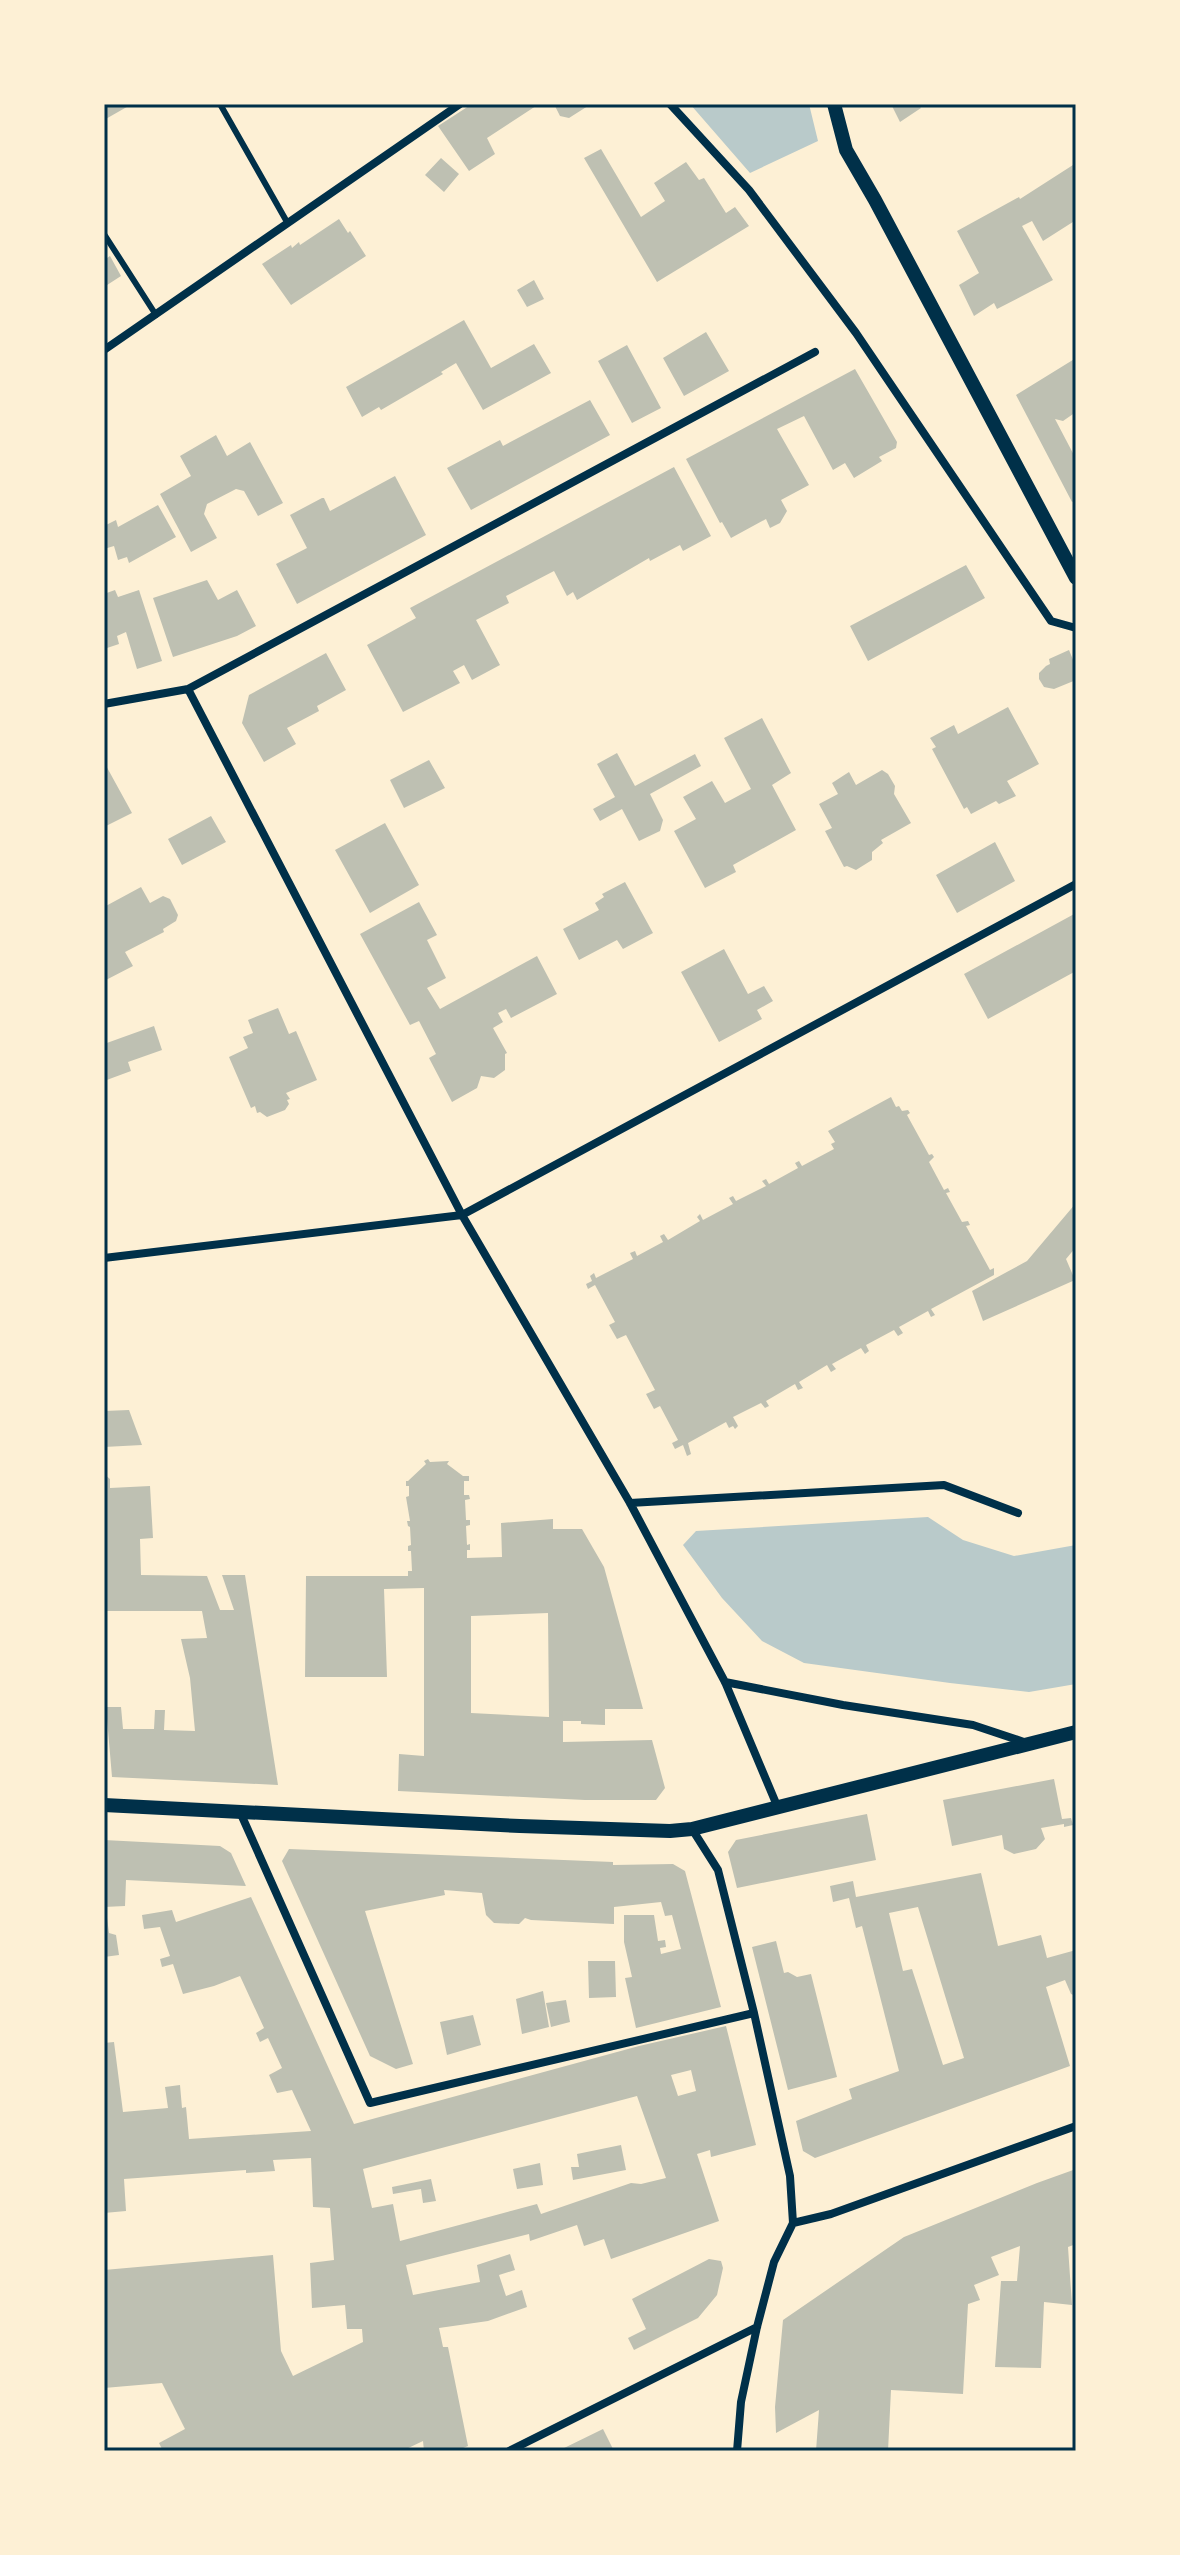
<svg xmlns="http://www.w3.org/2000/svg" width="1180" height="2555" font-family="Roboto,sans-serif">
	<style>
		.green { fill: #b9caca }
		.building { fill: #bec0b2; fill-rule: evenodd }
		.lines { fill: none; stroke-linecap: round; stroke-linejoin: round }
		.service { stroke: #003049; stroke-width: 6 }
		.minor { stroke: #003049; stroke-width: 8 }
		.tertiary { stroke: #003049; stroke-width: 14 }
		.neatline { fill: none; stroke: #003049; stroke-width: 3 }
	</style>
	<rect width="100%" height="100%" fill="#fdf0d5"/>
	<path class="green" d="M690 104H809L818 141 750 173Z
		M928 1517 963 1540 1014 1556 1076 1545V1684L1029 1692 950 1683 804 1663 762 1641 722 1598 683 1545 696 1531Z"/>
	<path class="building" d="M104 104H132L104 120Z
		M472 104H539L487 138 495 154 469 171 438 126Z
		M554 104H591L569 118 560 116Z
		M891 104H918L921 108 900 122Z
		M601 149 641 217 665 201 654 183 686 162 699 180 704 178 726 213 735 207 749 226 657 282 584 158Z
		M441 158 459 174 444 192 425 175Z
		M1073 165 1076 170V220L1043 241 1032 221 1022 226 1053 280 997 309 994 303 974 316 959 285 979 273 957 231 1019 197 1020 199Z
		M339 219 348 233 350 231 366 256 291 305 262 264 291 245 292 248 299 242 300 245Z
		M110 256 121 276 104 287V260Z
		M534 280 544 299 527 307 517 290Z
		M464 320 491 368 534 344 551 373 483 410 456 363 441 372 443 374 381 410 379 407 362 417 346 387Z
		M706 332 729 371 684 396 663 358Z
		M627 345 661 408 632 423 598 361Z
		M1076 358V412L1063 421 1055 419 1076 459V500L1072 502 1016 395Z
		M855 369 897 442 896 448 879 457 882 461 854 478 845 463 833 470 804 416 777 429 809 485 781 500 787 511 780 523 770 528 766 519 731 538 722 522 720 523 686 459Z
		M590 400 610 435 471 510 447 468 500 440 503 446Z
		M216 435 227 456 250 442 283 503 258 516 244 491 236 489 207 504 204 514 217 538 191 552 160 494 191 476 180 456Z
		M674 467 711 536 683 551 680 545 650 561 649 558 577 600 573 592 567 596 554 571 506 596 509 603 476 620 500 665 472 680 464 665 453 671 460 683 403 712 367 645 416 618 410 608Z
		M395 476 426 535 297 604 276 564 307 548 290 515 322 498H324L330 511Z
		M158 505 176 537 129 563 127 557 118 560 114 546 104 549V526L116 520 118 527Z
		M966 565 985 598 868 661 850 626Z
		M207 580 218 600 237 590 256 626 237 636 173 657 153 598Z
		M115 590 118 597 139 590 162 661 137 669 126 632 117 636 119 644 104 649V594Z
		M1069 650 1076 667V680L1054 689 1044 687 1039 679V673L1046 666 1050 664 1049 659Z
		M326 653 346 690 317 706 319 711 287 728 296 744 264 762 242 723 249 695Z
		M1008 707 1039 764 1007 781 1016 796 999 804 996 801 971 814 967 807 964 809 932 749 936 747 930 738 954 725 958 734Z
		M762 718 791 773 772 785 796 830 733 865 736 872 705 888 674 831 696 819 683 797 712 781 725 803 751 789 724 738Z
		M617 753 635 786 695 754 701 766 650 794 663 820 660 831 639 841 622 809 600 821 593 809 615 797 597 764Z
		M429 760 445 788 404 808 390 780Z
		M104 762 132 813 104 827Z
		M882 770 888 774 895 786 894 794 911 823 881 840 883 843 872 852V860L856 870 847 866 844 867 825 831 832 828 819 804 838 794 832 783 849 772 856 785Z
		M211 816 226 842 182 865 168 839Z
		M385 823 419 885 370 913 335 850Z
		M995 842 1015 881 957 913 936 875Z
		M625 882 653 933 623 949 617 940 579 960 563 929 599 910 595 903 604 897 602 894Z
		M141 887 150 903 163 896 170 899 178 915 176 921 163 929 164 932 125 952 133 966 104 981V907Z
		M419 902 437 935 427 940 446 978 427 988 440 1009 537 956 557 994 511 1018 506 1009 498 1013 503 1022 493 1028 507 1053 505 1054V1070L494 1078 481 1076 477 1088 452 1102 429 1058 436 1054 419 1021 410 1025 360 934Z
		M1076 913V971L988 1019 964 974Z
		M724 949 748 994 764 986 773 1001 757 1010 762 1019 719 1042 681 972Z
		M278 1008 289 1034 296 1031 317 1080 286 1093 290 1099 287 1100 289 1104 285 1110 267 1117 260 1112 257 1113 255 1106 251 1108 229 1057 248 1048 243 1037 253 1033 248 1020Z
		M154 1026 162 1050 128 1062 131 1071 104 1081V1044Z
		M891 1097 896 1107 899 1106 902 1111 908 1110 910 1113 907 1115 929 1155 932 1154 934 1157 929 1162 944 1190 948 1188 950 1192 946 1193 962 1222 968 1221 970 1225 966 1226 990 1270 994 1268V1275L931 1309 935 1315 931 1317 928 1311 899 1327 903 1333 898 1336 894 1330 866 1345 869 1351 865 1354 861 1348 832 1364 836 1369 831 1372 827 1365 799 1382 803 1388 798 1390 795 1384 766 1401 769 1406 765 1408 761 1403 733 1417 738 1426 735 1429 733 1426 729 1428 726 1422 688 1443 691 1454 687 1456 683 1445 675 1449 672 1443 678 1440 660 1406 654 1409 646 1394 655 1390 626 1335 617 1339 609 1325 615 1322 595 1285 588 1289 586 1284 592 1281 590 1276 594 1273 596 1278 633 1259 630 1253 635 1251 637 1256 663 1242 660 1236 664 1234 668 1240 700 1221 697 1217 700 1214 703 1220 733 1204 729 1198 733 1196 736 1201 766 1186 762 1181 766 1179 769 1184 798 1168 795 1163 799 1161 802 1166 834 1149 831 1144 835 1142 828 1131Z
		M1076 1203V1247L1066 1259 1075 1280 983 1321 972 1291 1027 1261Z
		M129 1410 142 1445 104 1447V1411Z
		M428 1459 430 1462 449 1461 447 1464 463 1476H469V1481H464V1495H469L470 1499 465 1500 466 1520H470V1525L466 1526 467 1545 470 1544V1550H467V1558L502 1557 501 1523 553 1519V1529H582L604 1567 643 1709H605V1725L581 1724V1721H563V1742L652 1740 665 1788 656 1800H585L398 1791 399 1754 424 1756V1588L384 1589 387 1677H305L306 1576H408V1571H412L411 1551H408V1546L411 1545 410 1527 408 1526 407 1521H410L406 1497 409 1496V1486H406V1481H408L426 1464 424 1461ZM548 1613 549 1717 471 1713V1616Z
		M104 1474 110 1479V1488L150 1486 153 1538 140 1539 141 1575 207 1576 220 1610H234L222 1575H245L278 1785 112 1777 106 1707H121L123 1729H154L155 1710H165L164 1730 195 1731 190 1678 181 1639 207 1638 202 1611H104Z
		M1054 1779 1062 1819 1071 1818 1073 1825 1064 1827V1824L1041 1828 1045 1839 1036 1849 1014 1854 1004 1849 1002 1835 952 1846 943 1800Z
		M867 1814 876 1860 737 1888 728 1852 736 1840Z
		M104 1840 220 1846 231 1853 246 1886 126 1880 125 1906 104 1907Z
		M289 1849 613 1862V1865L673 1864 685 1871 721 2007 636 2028 625 1978 632 1977 624 1942V1915H654L658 1941 665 1940 666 1947 660 1948 661 1954 681 1949 672 1915 665 1916 661 1902 614 1907V1924L531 1920 525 1918 519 1924 494 1923 486 1915 482 1893 444 1890 445 1895 365 1911 413 2064 396 2069 370 2056 282 1861Z
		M981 1873 998 1946 1041 1935 1047 1958 1076 1950V1996L1071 1994 1065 1980 1046 1987 1070 2066 815 2158 803 2151 796 2121 852 2099 849 2089 899 2071 862 1926 856 1928 849 1898 833 1902 830 1886 853 1881 856 1897ZM918 1907 964 2058 943 2065 912 1969 903 1971 889 1913Z
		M251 1897 354 2124 639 2046 726 2026 756 2145 711 2157 710 2150 697 2154 719 2221 611 2259 604 2239 584 2246 577 2225 530 2241 529 2234 406 2265 413 2295 480 2282 477 2265 510 2254 515 2270 499 2275 506 2296 522 2290 527 2307 488 2321 439 2328 443 2347H448L468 2446 456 2451H424L423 2441 402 2451H163L159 2443 185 2429 162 2383 104 2388V2270L273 2255 281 2351 293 2376 363 2342 362 2329H347L345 2305 312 2308 310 2263 334 2260 330 2208 313 2207 311 2158 273 2160 275 2171 246 2173V2170L124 2179 126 2211 104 2213V2043L114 2042 123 2112 168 2108 165 2087 180 2085 182 2108 186 2107 189 2139 311 2131 292 2090 277 2093 269 2075 282 2068 268 2038 260 2042 256 2033 264 2028 240 1976 214 1986 183 1994 173 1964 162 1967 160 1959 170 1956 160 1927 144 1929 142 1915 172 1910 176 1922ZM691 2070 696 2091 678 2096 671 2075ZM637 2096 666 2178 641 2184 631 2183 541 2214 537 2204 400 2241 393 2204 372 2208 363 2169Z
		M104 1918H107L109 1933 116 1935 119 1955 104 1957Z
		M776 1941 784 1973 788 1972 797 1977 811 1974 837 2077 788 2090 752 1947Z
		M588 1961H615L616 1997 589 1998Z
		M543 1991 549 2027 522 2034 516 1999Z
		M566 2000 570 2022 551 2027 546 2003Z
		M473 2015 481 2045 447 2055 440 2022Z
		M621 2145 626 2170 573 2180 571 2167H579L577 2154Z
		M540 2163 543 2185 517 2189 513 2169Z
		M1076 2169V2244L1068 2247 1072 2305 1044 2302 1041 2368 995 2367 1001 2281H1017L1020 2246 991 2257 999 2275 974 2285 980 2300 968 2304 963 2394 891 2390 888 2451H816L819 2410 776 2433 775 2407 783 2320 904 2237 1037 2183Z
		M431 2179 436 2201 423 2203 421 2189 393 2194 392 2187Z
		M709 2259 721 2261 723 2268 717 2295 698 2318 634 2350 628 2338 646 2329 632 2299Z
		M603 2429 614 2451H558Z"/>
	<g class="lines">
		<path class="service" d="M220 104 287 222
			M104 234 156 315"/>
		<path class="minor" d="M670 104 749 190 856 333 1051 621 1076 628
			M104 350 460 104
			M188 689 462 1215 630 1503 725 1682 778 1808
			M104 704 188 689 815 352
			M104 1258 462 1215 1076 884
			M630 1503 944 1485 1018 1513
			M725 1682 843 1705 973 1725 1024 1742
			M240 1812 370 2103 754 2013
			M692 1829 718 1870 754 2013 790 2176 793 2223 774 2262 757 2327 741 2402 737 2451
			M793 2223 831 2214 1076 2126
			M509 2451 757 2327"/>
		<path class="tertiary" d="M834 104 846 150 875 200 1076 578
			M104 1805 520 1826 670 1831 692 1829 1076 1732"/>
	</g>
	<rect width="1180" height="2555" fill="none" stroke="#fdf0d5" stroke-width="212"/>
	<rect x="106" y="106" width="968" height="2343" class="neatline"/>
</svg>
